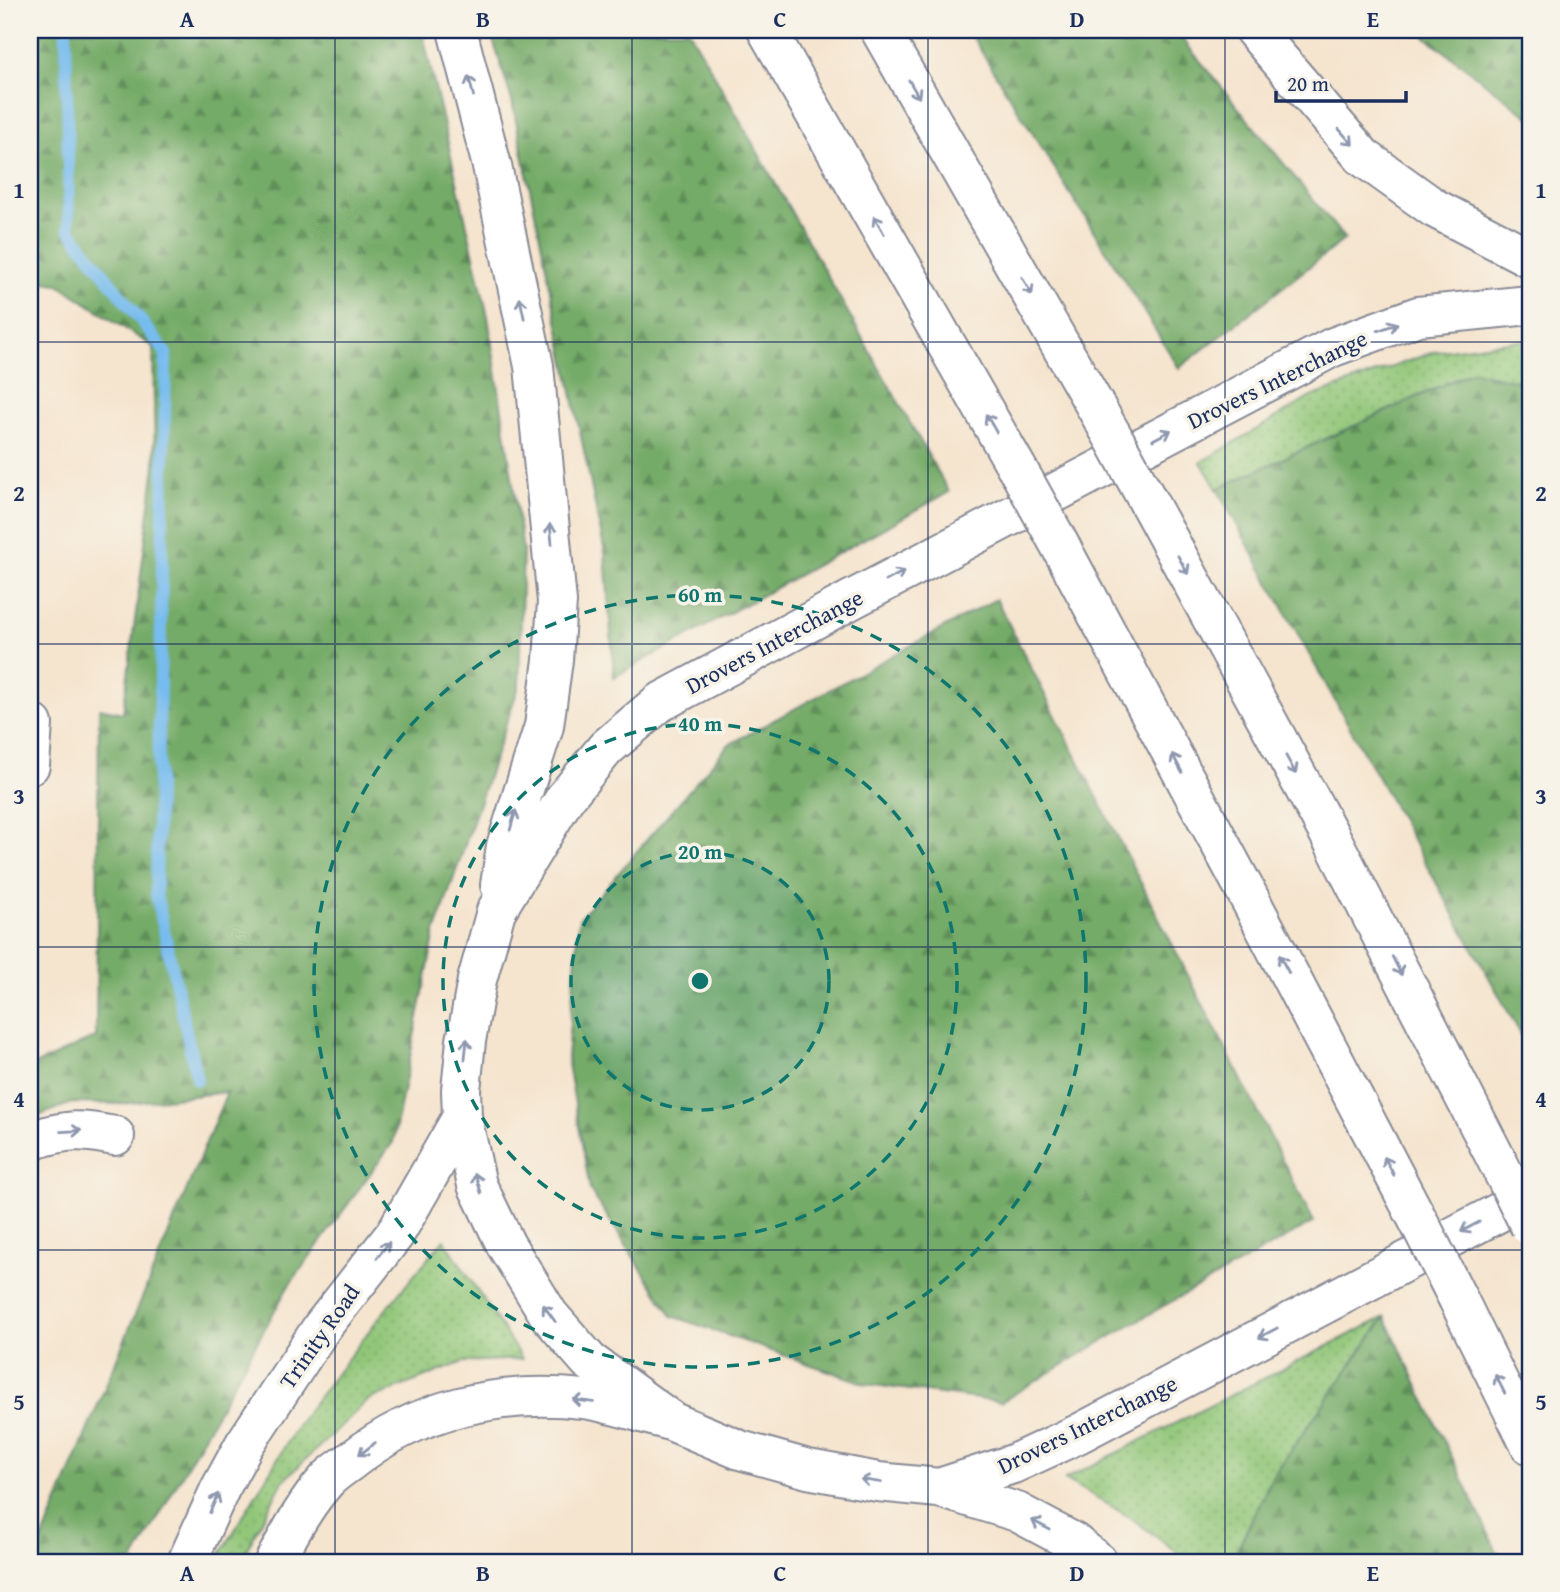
<svg xmlns="http://www.w3.org/2000/svg" width="1560" height="1592" font-family="'Gentium Book Plus',serif">
	<style>
		.grass { fill: url(#grass-dots); stroke: #567a6b; stroke-width: 2 }
		.forest { fill: url(#forest-firs); stroke: #486d63; stroke-width: 2 }
		.lines { fill: none; stroke-linecap: round; stroke-linejoin: round }
		.stream { stroke: #77bcee; stroke-width: 12 }
		.minor-casing { stroke: #888a96; stroke-width: 42 }
		.major-casing { stroke: #888a96; stroke-width: 42 }
		.highway-casing { stroke: #888a96; stroke-width: 42 }
		.minor { stroke: #fff; stroke-width: 38 }
		.major { stroke: #fff; stroke-width: 38 }
		.highway { stroke: #fff; stroke-width: 38 }
		.highway-bridge-casing { stroke: #888a96; stroke-width: 42; stroke-linecap: butt }
		.highway-bridge { stroke: #fff; stroke-width: 38 }
		.oneway { stroke: #8d97ae }
		.grid { fill: none; stroke: #1b2f5e; stroke-width: 2; stroke-opacity: 0.55 }
		.ring { fill: none; stroke: #0f766e; stroke-width: 3.5; stroke-dasharray: 12 9 }
		.labels { text-anchor: middle; dominant-baseline: central; stroke-width: 7; stroke-linejoin: round; paint-order: stroke }
		.street-label { font-size: 23px; fill: #1b2f5e; stroke: #f7f3e8 }
		.centre { fill: #0f766e; stroke: #f7f3e8; stroke-width: 3.5 }
		.ring-label { font-size: 21px; text-anchor: middle; font-weight: bold; fill: #0f766e; stroke: #f7f3e8; stroke-width: 7; stroke-linejoin: round; paint-order: stroke }
		.neatline { fill: none; stroke: #1b2f5e; stroke-width: 2.5 }
		.grid-label { font-size: 23px; text-anchor: middle; font-weight: bold; fill: #1b2f5e }
	</style>
	<defs>
		<pattern id="grass-dots" width="8" height="8" patternUnits="userSpaceOnUse" patternTransform="scale(1.75)"><rect width="8" height="8" fill="#91c678"/><path d="M2 2h.1M6 6h.1" fill="none" stroke="#7caa6a" stroke-width="1.8" stroke-linecap="round"/></pattern>
		<pattern id="forest-firs" width="22" height="20" patternUnits="userSpaceOnUse" patternTransform="scale(1.75)"><rect width="22" height="20" fill="#74ab68"/><path d="M5 1l3.5 6h-7zM16 11l3.5 6h-7z" fill="#5e8c59"/></pattern>
	</defs>
	<rect width="100%" height="100%" fill="#f7f3e8"/>
	<filter id="ink" filterUnits="userSpaceOnUse"><feTurbulence type="fractalNoise" baseFrequency=".0143" numOctaves="2"/><feDisplacementMap in="SourceGraphic" scale="14" xChannelSelector="R" yChannelSelector="G"/><feConvolveMatrix kernelMatrix="1 2 1 2 8 2 1 2 1" color-interpolation-filters="sRGB"/></filter>
	<filter id="wash" filterUnits="userSpaceOnUse"><feTurbulence type="fractalNoise" baseFrequency=".00686" numOctaves="4" result="noise"/><feDisplacementMap in="SourceGraphic" scale="28" xChannelSelector="R" yChannelSelector="G"/><feGaussianBlur stdDeviation="1.57" result="paint"/><feColorMatrix in="noise" values="0 0 0 0 0 0 0 0 0 0 0 0 0 0 0 0 0 1.4 0 .05"/><feComposite in="paint" operator="in"/></filter>
	<g filter="url(#wash)">
		<rect width="100%" height="100%" fill="#f5e4ce"/>
		<path class="grass" d="M1516 341H1530V384L1473 371 1217 489 1201 462 1311 397 1433 352Z
			M444 1239 522 1359 463 1362 368 1400 283 1481 240 1562H216L298 1424 378 1319Z
			M1385 1317 1273 1476 1231 1562H1190L1131 1518 1065 1479Z"/>
		<path class="forest" d="M30 30H422L488 317 523 551 519 686 435 933 393 1142 288 1287 133 1562H33L227 1092 121 1104 72 1103 30 1119V1067L96 1037 99 708 123 713 155 465 153 347 58 284 30 280Z
			M490 30H689L949 492 614 677 605 553 512 101Z
			M968 30H1175L1345 239 1179 368Z
			M1417 30H1530V118Z
			M1473 371 1530 384V1051L1217 489Z
			M996 599 1314 1222 1130 1325 1001 1402 866 1384 672 1316 590 1190 567 1058 579 919 728 745Z
			M1385 1317 1502 1562H1231L1273 1476Z"/>
		<g class="lines">
			<path class="stream" d="M66 30 69 229 166 353 156 894 197 1080"/>
		</g>
	</g>
	<g filter="url(#ink)">
		<g class="lines">
			<defs>
				<path id="minor" d="M30 765 33 724
					M30 1143 33 1140C68 1129 79 1129 115 1136"/>
				<path id="major" d="M187 1562 220 1489 244 1445 322 1327 395 1234 462 1117
					M274 1562C289 1535 305 1504 326 1481 333 1473 343 1467 351 1461 417 1408 500 1390 583 1399 612 1403 643 1414 671 1421"/>
				<path id="highway" d="M457 30 492 166 534 366 557 602 553 660 544 726 506 846 500 885
					M767 30 1025 482
					M880 30 1113 437
					M1254 30 1363 157 1434 208 1530 258
					M1530 305 1418 316 1333 347 849 601 659 703 606 748 565 798 496 911 477 980 466 1041 461 1090 462 1117 477 1185 506 1245 549 1315 589 1361 673 1422 740 1450 808 1469 878 1482 939 1488 1013 1464 1078 1434 1530 1196
					M1150 505 1334 843 1508 1182
					M1063 551 1244 888 1421 1226
					M1458 1299 1530 1445
					M939 1488 1017 1512 1073 1542 1098 1562"/>
			</defs>
			<use href="#minor" class="minor-casing"/>
			<use href="#major" class="major-casing"/>
			<use href="#highway" class="highway-casing"/>
			<use href="#minor" class="minor"/>
			<use href="#major" class="major"/>
			<use href="#highway" class="highway"/>
			<defs>
				<path id="highway-bridge" d="M1113 437 1150 505
					M1025 482 1063 551
					M1508 1182 1530 1226
					M1421 1226 1458 1299"/>
			</defs>
			<use href="#highway-bridge" class="highway-bridge-casing"/>
			<use href="#highway-bridge" class="highway-bridge"/>
		</g>
		<defs><path id="oneway-shaft" d="M-6 0H5M1.5-3L5.5 0L1.5 3" fill="none" stroke-width="1.6" stroke-linecap="round" stroke-linejoin="round" transform="scale(1.75)"/></defs>
		<g class="oneway">
			<use href="#oneway-shaft" transform="translate(471 86) rotate(-104)"/>
			<use href="#oneway-shaft" transform="translate(914 89) rotate(60)"/>
			<use href="#oneway-shaft" transform="translate(1346 137) rotate(49)"/>
			<use href="#oneway-shaft" transform="translate(879 225) rotate(-120)"/>
			<use href="#oneway-shaft" transform="translate(1027 286) rotate(60)"/>
			<use href="#oneway-shaft" transform="translate(522 308) rotate(-102)"/>
			<use href="#oneway-shaft" transform="translate(1388 327) rotate(-20)"/>
			<use href="#oneway-shaft" transform="translate(991 423) rotate(-120)"/>
			<use href="#oneway-shaft" transform="translate(1162 435) rotate(-28)"/>
			<use href="#oneway-shaft" transform="translate(551 534) rotate(-96)"/>
			<use href="#oneway-shaft" transform="translate(1183 565) rotate(61)"/>
			<use href="#oneway-shaft" transform="translate(895 576) rotate(-28)"/>
			<use href="#oneway-shaft" transform="translate(1177 763) rotate(-118)"/>
			<use href="#oneway-shaft" transform="translate(1291 765) rotate(61)"/>
			<use href="#oneway-shaft" transform="translate(513 820) rotate(-74)"/>
			<use href="#oneway-shaft" transform="translate(1284 964) rotate(-118)"/>
			<use href="#oneway-shaft" transform="translate(1397 966) rotate(63)"/>
			<use href="#oneway-shaft" transform="translate(466 1049) rotate(-84)"/>
			<use href="#oneway-shaft" transform="translate(71 1131) rotate(-3)"/>
			<use href="#oneway-shaft" transform="translate(1389 1166) rotate(-118)"/>
			<use href="#oneway-shaft" transform="translate(478 1183) rotate(-108)"/>
			<use href="#oneway-shaft" transform="translate(1470 1227) rotate(152)"/>
			<use href="#oneway-shaft" transform="translate(383 1250) rotate(-52)"/>
			<use href="#oneway-shaft" transform="translate(549 1313) rotate(-126)"/>
			<use href="#oneway-shaft" transform="translate(1268 1333) rotate(152)"/>
			<use href="#oneway-shaft" transform="translate(1500 1384) rotate(-117)"/>
			<use href="#oneway-shaft" transform="translate(583 1401) rotate(-172)"/>
			<use href="#oneway-shaft" transform="translate(367 1449) rotate(142)"/>
			<use href="#oneway-shaft" transform="translate(871 1481) rotate(-171)"/>
			<use href="#oneway-shaft" transform="translate(214 1503) rotate(-66)"/>
			<use href="#oneway-shaft" transform="translate(1041 1525) rotate(-152)"/>
		</g>
	</g>
	<path class="grid" d="M335 30V1562M632 30V1562M928 30V1562M1225 30V1562M30 342H1530M30 644H1530M30 947H1530M30 1250H1530"/>
	<circle cx="700" cy="981" r="129" fill="#0f766e" fill-opacity=".12"/>
	<g class="ring">
		<circle cx="700" cy="981" r="129"/>
		<circle cx="700" cy="981" r="257"/>
		<circle cx="700" cy="981" r="386"/>
	</g>
	<g class="labels">
		<g class="street-label">
			<text transform="translate(1277 379) rotate(-26)">Drovers Interchange</text>
			<text transform="translate(774 641) rotate(-28)">Drovers Interchange</text>
			<text transform="translate(319 1336) rotate(-55)">Trinity Road</text>
			<text transform="translate(1087 1424) rotate(-26)">Drovers Interchange</text>
		</g>
	</g>
	<circle cx="700" cy="981" r="10" class="centre"/>
	<g class="ring-label">
		<text x="700" y="602">60 m</text>
		<text x="700" y="731">40 m</text>
		<text x="700" y="859">20 m</text>
	</g>
	<rect width="1560" height="1592" fill="none" stroke="#f7f3e8" stroke-width="77"/>
	<path d="M1276 91v10h130v-10" fill="none" stroke="#1b2f5e" stroke-width="3.5"/>
	<text x="1287" y="91" font-size="21" fill="#1b2f5e" stroke="#f7f3e8" stroke-width="5" paint-order="stroke">20 m</text>
	<rect x="38" y="38" width="1484" height="1516" class="neatline"/>
	<g class="grid-label">
		<text x="187" y="27">A</text>
		<text x="483" y="27">B</text>
		<text x="780" y="27">C</text>
		<text x="1077" y="27">D</text>
		<text x="1373" y="27">E</text>
		<text x="19" y="198">1</text>
		<text x="1541" y="198">1</text>
		<text x="19" y="501">2</text>
		<text x="1541" y="501">2</text>
		<text x="19" y="804">3</text>
		<text x="1541" y="804">3</text>
		<text x="19" y="1107">4</text>
		<text x="1541" y="1107">4</text>
		<text x="19" y="1410">5</text>
		<text x="1541" y="1410">5</text>
		<text x="187" y="1581">A</text>
		<text x="483" y="1581">B</text>
		<text x="780" y="1581">C</text>
		<text x="1077" y="1581">D</text>
		<text x="1373" y="1581">E</text>
	</g>
</svg>
